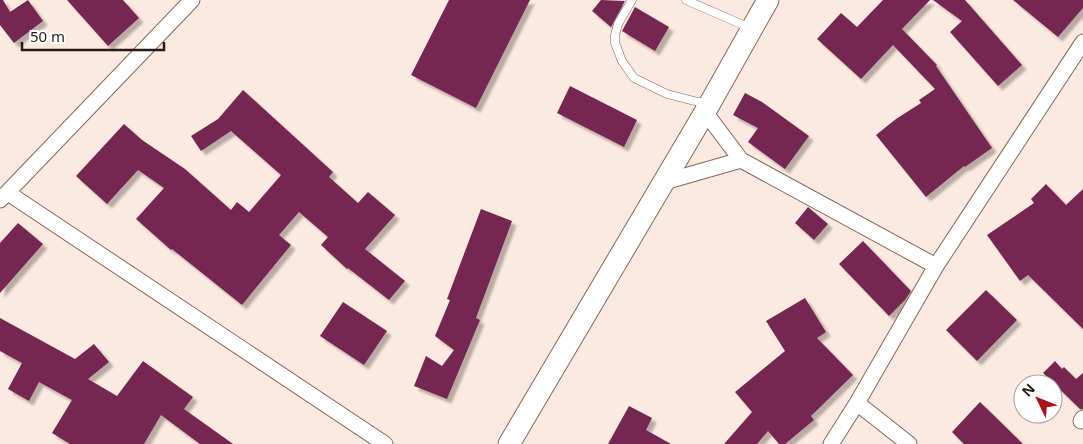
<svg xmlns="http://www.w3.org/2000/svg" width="1083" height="444" font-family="'Noto Sans',sans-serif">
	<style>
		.building { fill: #752651; filter: url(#shadow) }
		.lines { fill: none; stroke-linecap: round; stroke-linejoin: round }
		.service-casing { stroke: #84685b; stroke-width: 9 }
		.minor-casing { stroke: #84685b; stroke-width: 17 }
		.secondary-casing { stroke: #84685b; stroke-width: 23 }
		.service { stroke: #fff; stroke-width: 8 }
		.minor { stroke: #fff; stroke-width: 15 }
		.secondary { stroke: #fff; stroke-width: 21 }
	</style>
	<defs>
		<filter id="shadow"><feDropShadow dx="4.5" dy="4.5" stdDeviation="1" flood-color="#0004"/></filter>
	</defs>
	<rect width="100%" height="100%" fill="#fce9e0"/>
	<path class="building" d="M0 0H3L10 12 28 0 43 21 14 43 0 25Z
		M67 0H123L139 18 108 46Z
		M449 0H530L476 108 411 75Z
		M601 0 625 1 611 27 592 11Z
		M883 0H930L902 29 937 65 936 66 992 148 965 167 964 166 926 197 876 135 896 119 921 103 919 100 935 89 893 45 861 79 817 39 841 13 857 27Z
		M933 0H965L1022 65 998 86 950 32 962 21Z
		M1013 0H1083V8L1058 37Z
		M635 7 669 27 655 51 622 31Z
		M570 86 637 120 624 147 557 113Z
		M243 90 333 172 329 177 358 203 368 192 395 215 365 249 405 281 389 300 348 268 347 269 321 245 328 237 299 212 279 235 291 245 242 305 172 249 171 250 136 219 164 188 138 170 107 204 76 176 124 124 142 140 185 169 231 210 237 202 249 212 281 175 231 131 201 151 191 136 218 119Z
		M745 93 762 102 809 136 785 169 748 142 758 128 733 115Z
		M1046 184 1066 205 1083 189V329L1028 275 1020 281 987 235 1034 203 1031 199Z
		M808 207 828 224 814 240 795 223Z
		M481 209 512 221 476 318 480 320 447 399 414 386 426 356 442 366 454 350 435 336 450 300 447 299Z
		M18 223 43 244 0 293V243Z
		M863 241 911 291 905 300 889 316 839 264Z
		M986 290 1017 320 977 361 946 330Z
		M805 298 826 332 817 338 853 375 811 416 814 420 785 444H779L768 431 757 444H724L752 412 735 392 785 351 766 321Z
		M343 302 387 331 364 365 320 336Z
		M0 318 75 359 94 344 109 362 88 379 117 396 143 361 193 397 184 409 233 444H200L161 415 144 444H70L52 433 72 400 39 382 29 401 8 389 22 363 0 351Z
		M1055 361 1062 369 1064 367 1076 379 1083 373V409H1080L1043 373Z
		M980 402 1023 444H964L952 432Z
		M629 406 652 418 646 430 671 444H608Z"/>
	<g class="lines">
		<defs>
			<path id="service" d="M632 0 618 24 615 35V43L622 61 634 78 667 94 698 102H708
				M686 0 750 28"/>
			<path id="minor" d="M705 112 741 160
				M664 182 741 160 936 266
				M8 193 385 444
				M0 200 192 0
				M857 403 909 444
				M1081 421 1083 418
				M831 444 857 403 936 266 1083 42"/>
			<path id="secondary" d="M509 444 705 112 768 0"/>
		</defs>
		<use href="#service" class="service-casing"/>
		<use href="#minor" class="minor-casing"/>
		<use href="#secondary" class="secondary-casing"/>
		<use href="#service" class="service"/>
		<use href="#minor" class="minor"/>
		<use href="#secondary" class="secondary"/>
	</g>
	<g transform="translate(1038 399) rotate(313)"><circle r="24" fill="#ffffff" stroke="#a8a3a1"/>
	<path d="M0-4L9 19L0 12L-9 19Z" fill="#a81317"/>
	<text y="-8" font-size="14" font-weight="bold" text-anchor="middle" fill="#251a15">N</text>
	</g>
	<path d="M22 42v8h142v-8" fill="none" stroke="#251a15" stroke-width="2.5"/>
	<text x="30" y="42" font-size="15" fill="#251a15" stroke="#ffffff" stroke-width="4" paint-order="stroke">50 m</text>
</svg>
